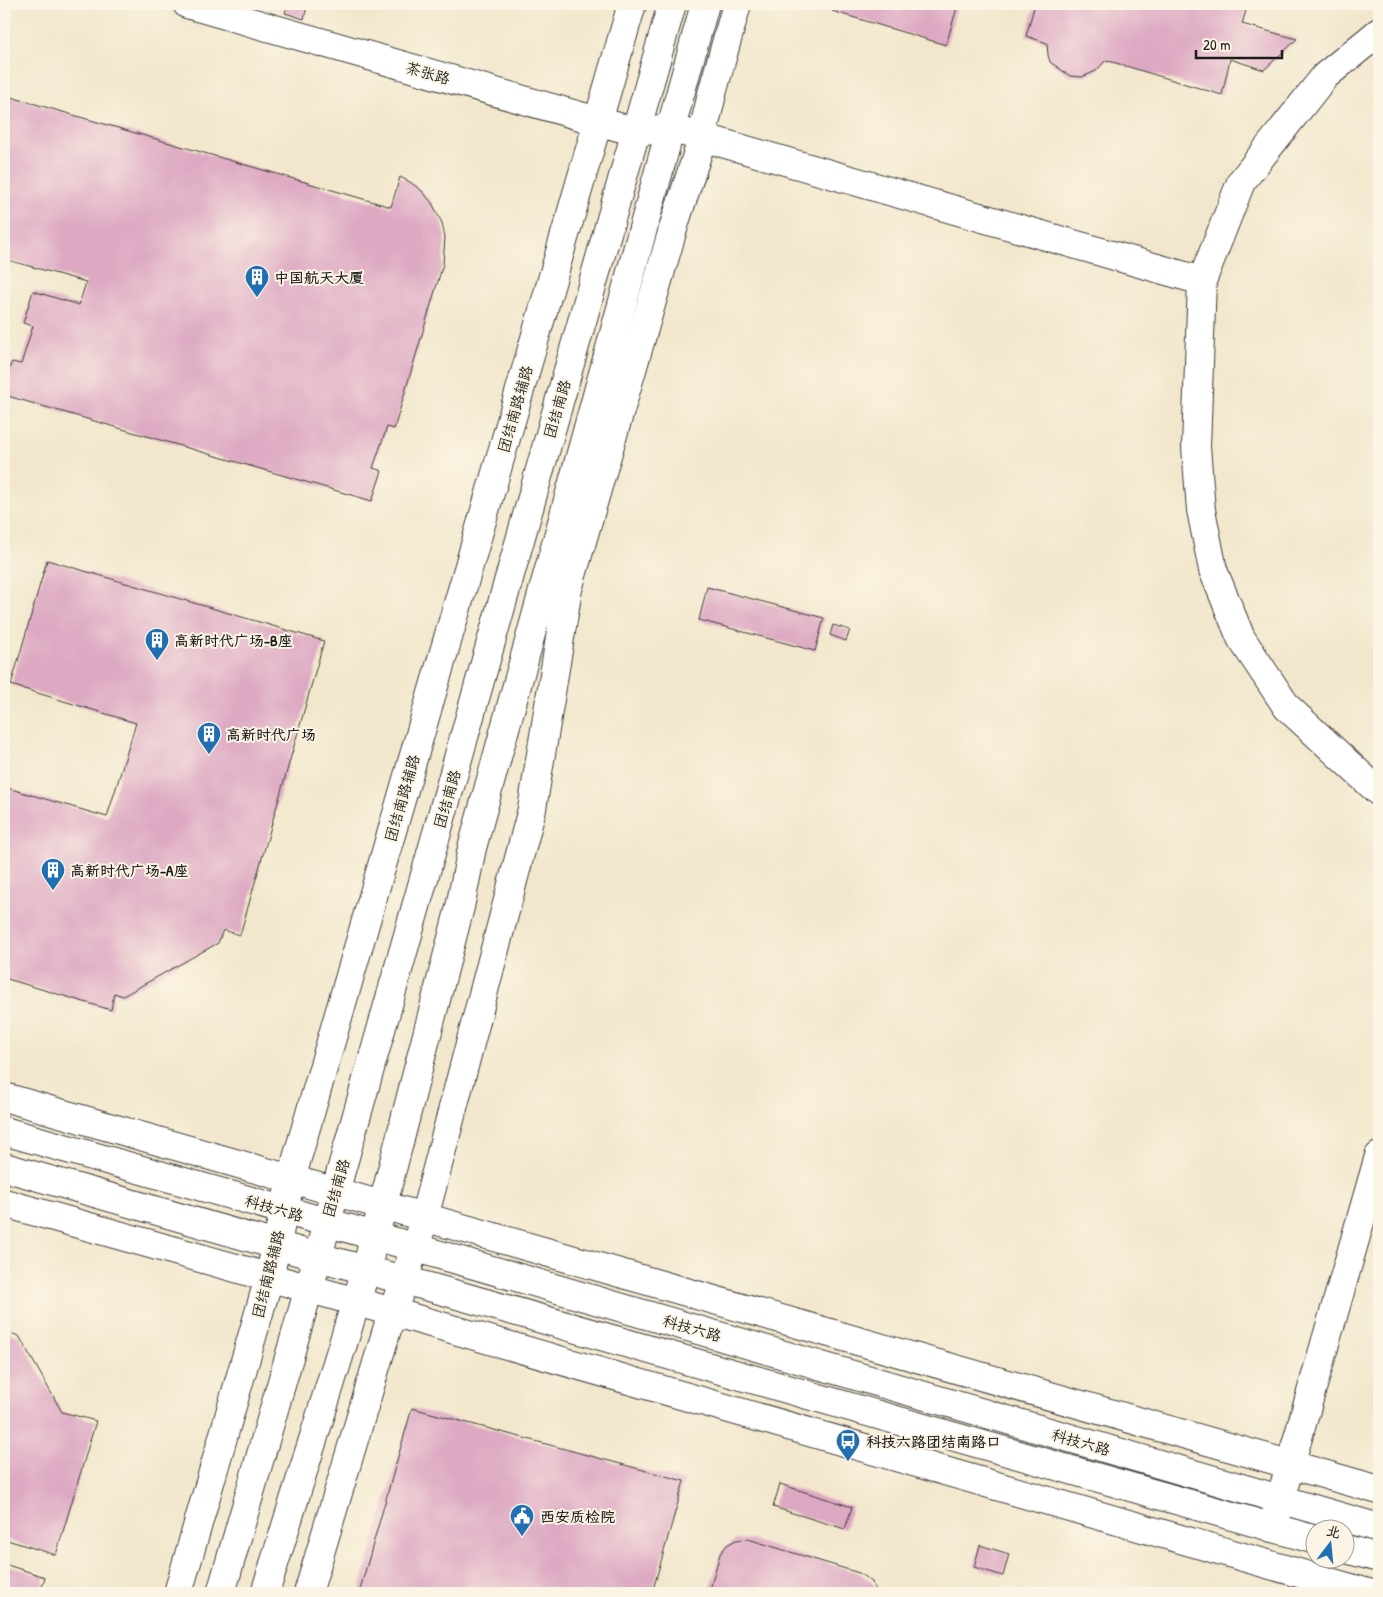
<svg xmlns="http://www.w3.org/2000/svg" width="1383" height="1597" font-family="'Patrick Hand','LXGW WenKai TC',sans-serif">
	<style>
		.building { fill: #dda8c2 }
		.lines { fill: none; stroke-linecap: round; stroke-linejoin: round }
		.minor-casing { stroke: #3c3a36; stroke-width: 30 }
		.major-casing { stroke: #3c3a36; stroke-width: 30 }
		.minor { stroke: #fff; stroke-width: 28 }
		.major { stroke: #fff; stroke-width: 28 }
		.labels { text-anchor: middle; dominant-baseline: central; stroke-width: 4; stroke-linejoin: round; paint-order: stroke }
		.street-label { font-size: 15px; fill: #1c1c1c; stroke: #fcf5e5 }
		.poi-label { font-size: 15px; font-weight: bold; fill: #1c1c1c; stroke: #fcf5e5; text-anchor: start }
	</style>
	<rect width="100%" height="100%" fill="#fcf5e5"/>
	<filter id="ink" filterUnits="userSpaceOnUse"><feTurbulence type="fractalNoise" baseFrequency=".02" numOctaves="2"/><feDisplacementMap in="SourceGraphic" scale="10" xChannelSelector="R" yChannelSelector="G"/><feConvolveMatrix kernelMatrix="1 2 1 2 8 2 1 2 1" color-interpolation-filters="sRGB"/></filter>
	<filter id="wash" filterUnits="userSpaceOnUse"><feTurbulence type="fractalNoise" baseFrequency=".0096" numOctaves="4" result="noise"/><feDisplacementMap in="SourceGraphic" scale="20" xChannelSelector="R" yChannelSelector="G"/><feGaussianBlur stdDeviation="1.12" result="paint"/><feColorMatrix in="noise" values="0 0 0 0 0 0 0 0 0 0 0 0 0 0 0 0 0 1.4 0 .05"/><feComposite in="paint" operator="in"/></filter>
	<g filter="url(#wash)">
		<rect width="100%" height="100%" fill="#f2e7cc"/>
		<g id="blocks">
			<path class="building" d="M288 4H300L307 6 304 19 285 13Z
				M834 4H958L946 45 832 11Z
				M1035 4H1248L1242 24 1297 39 1264 70 1230 59 1222 95 1106 60 1096 71 1082 77 1070 76 1050 62 1048 55 1047 43 1026 36Z
				M4 95 391 207 400 177 410 182 422 191 432 203 442 223 445 237 443 264 394 429 387 427 373 468 382 471 372 501 4 395V385L10 367 12 362 21 364 33 326 23 323 33 291 79 305 86 282 4 259Z
				M47 560 324 641 240 935 223 930 218 943 123 996 114 993 111 1010 4 978 6 960 4 959V787L107 817 136 723 11 685Z
				M707 587 824 618 815 651 699 620Z
				M833 625 850 630 846 641 830 635Z
				M4 1331 19 1336 62 1412 96 1421 56 1555 4 1539Z
				M412 1408 684 1481 652 1593H359Z
				M780 1484 852 1507 845 1529 773 1507Z
				M748 1539 859 1573 872 1582 876 1593H709L720 1554 727 1545 736 1540Z
				M980 1545 1009 1554 1003 1576 974 1567Z
				M4 1564 45 1577 40 1593H4Z"/>
		</g>
	</g>
	<g filter="url(#ink)">
		<use href="#blocks" fill-opacity="0" stroke="#3c3a36" stroke-width="1"/>
		<g class="lines">
			<defs>
				<path id="minor" d="M187 4 636 132 670 128 1202 281
					M1379 32 1325 76 1241 182 1202 281 1196 447 1201 510 1213 570 1241 638 1287 707 1379 792
					M1272 1528 1379 1156
					M178 1593 269 1278 291 1179 632 4
					M308 1593 389 1323 421 1229 532 809 568 589 676 219 699 149 713 90 737 4"/>
				<path id="major" d="M4 1097 1379 1490
					M4 1131 375 1236 1379 1528
					M4 1167 318 1257 433 1288 1316 1540
					M4 1203 389 1311 1368 1593
					M1346 1549 1379 1558
					M221 1593 318 1257 335 1192 672 4
					M265 1593 366 1270 460 907 472 848 705 4"/>
			</defs>
			<use href="#minor" class="minor-casing"/>
			<use href="#major" class="major-casing"/>
			<use href="#minor" class="minor"/>
			<use href="#major" class="major"/>
		</g>
	</g>
	<defs>
		<symbol id="building-pin" viewBox="-11 -11 22 30"><path d="M0 17L-7.5 6A9.5 9.5 0 1 1 7.5 6Z" fill="#1f6fb2" stroke="#fcf5e5"/><path d="M-4-6H4V6H1V3H-1V6H-4ZM-2.5-4.3h1.7v1.8h-1.7ZM.8-4.3h1.7v1.8H.8ZM-2.5-1h1.7V.8h-1.7ZM.8-1h1.7V.8H.8Z" fill="#fff"/></symbol>
		<symbol id="bus-pin" viewBox="-11 -11 22 30"><path d="M0 17L-7.5 6A9.5 9.5 0 1 1 7.5 6Z" fill="#1f6fb2" stroke="#fcf5e5"/><path d="M-5-6H5V4H4V6H2V4H-2V6H-4V4H-5ZM-3.5-4V0h7V-4ZM-3.5 1.2v1.5H-2V1.2ZM2 1.2v1.5H3.5V1.2Z" fill="#fff"/></symbol>
		<symbol id="civic-pin" viewBox="-11 -11 22 30"><path d="M0 17L-7.5 6A9.5 9.5 0 1 1 7.5 6Z" fill="#1f6fb2" stroke="#fcf5e5"/><path d="M-.6-6.5H3V-4.5H.6V-3L4-1V1h2V6H-6V1h2V-1L-.6-3ZM-1.2 2.5V6h2.4V2.5Z" fill="#fff"/></symbol>
	</defs>
	<g fill-rule="evenodd">
		<use href="#building-pin" x="243" y="263" width="28" height="38"/>
		<use href="#building-pin" x="143" y="626" width="28" height="38"/>
		<use href="#building-pin" x="195" y="720" width="28" height="38"/>
		<use href="#building-pin" x="39" y="856" width="28" height="38"/>
		<use href="#bus-pin" x="834" y="1427" width="28" height="38"/>
		<use href="#civic-pin" x="508" y="1502" width="28" height="38"/>
	</g>
	<g class="labels">
		<g class="street-label">
			<text transform="translate(428 73) rotate(16)">茶张路</text>
			<text transform="translate(515 409) rotate(-74)">团结南路辅路</text>
			<text transform="translate(557 409) rotate(-74)">团结南路</text>
			<text transform="translate(402 798) rotate(-74)">团结南路辅路</text>
			<text transform="translate(447 799) rotate(-74)">团结南路</text>
			<text transform="translate(336 1188) rotate(-74)">团结南路</text>
			<text transform="translate(274 1208) rotate(16)">科技六路</text>
			<text transform="translate(268 1274) rotate(-76)">团结南路辅路</text>
			<text transform="translate(692 1328) rotate(16)">科技六路</text>
			<text transform="translate(1081 1442) rotate(16)">科技六路</text>
		</g>
		<g class="poi-label">
			<text x="274" y="277">中国航天大厦</text>
			<text x="174" y="640">高新时代广场-B座</text>
			<text x="226" y="734">高新时代广场</text>
			<text x="70" y="870">高新时代广场-A座</text>
			<text x="866" y="1441">科技六路团结南路口</text>
			<text x="540" y="1516">西安质检院</text>
		</g>
	</g>
	<rect width="1383" height="1597" fill="none" stroke="#fcf5e5" stroke-width="20"/>
	<g transform="translate(1330 1544) rotate(16)"><circle r="24" fill="#fcf5e5" stroke="#a29e95"/>
	<path d="M0-4L9 19L0 12L-9 19Z" fill="#1f6fb2"/>
	<text y="-8" font-size="14" font-weight="bold" text-anchor="middle" fill="#1c1c1c">北</text>
	</g>
	<path d="M1196 50v8h86v-8" fill="none" stroke="#1c1c1c" stroke-width="2.5"/>
	<text x="1203" y="50" font-size="15" fill="#1c1c1c" stroke="#fcf5e5" stroke-width="4" paint-order="stroke">20 m</text>
</svg>
